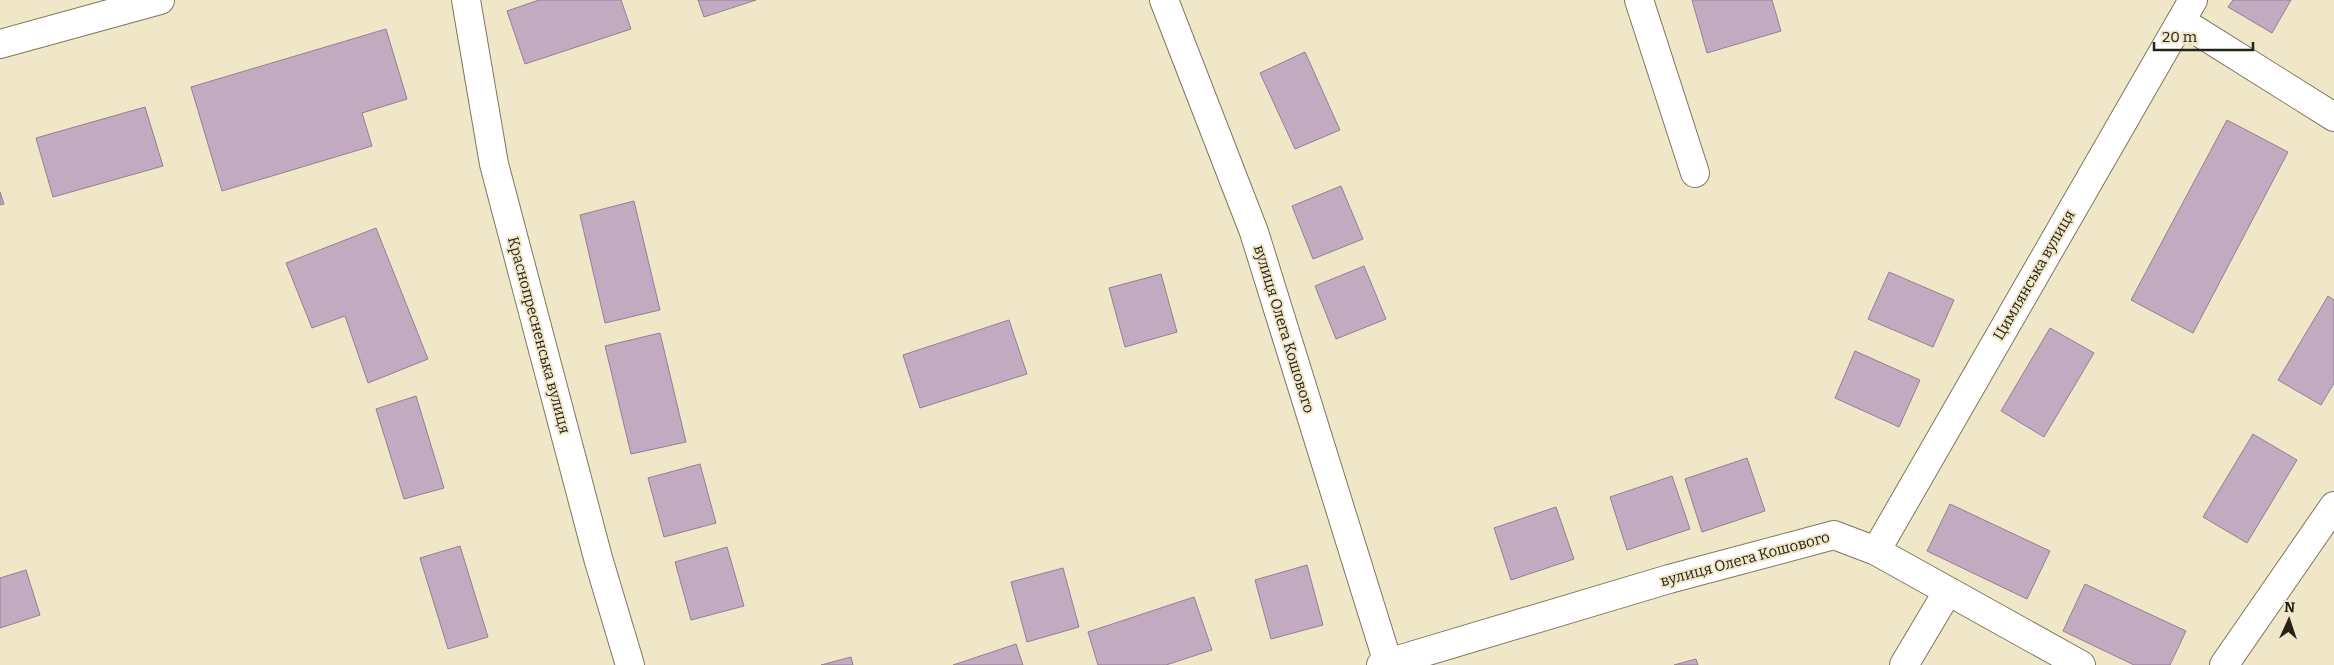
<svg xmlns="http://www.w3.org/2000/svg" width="2334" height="665" font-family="Bitter,serif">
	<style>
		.building { fill: #c2aac0; stroke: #957e93 }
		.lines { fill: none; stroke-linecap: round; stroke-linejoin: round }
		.street-casing { stroke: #7f775c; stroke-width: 30 }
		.street { stroke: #fff; stroke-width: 28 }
		.labels { text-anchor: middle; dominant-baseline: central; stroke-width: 4; stroke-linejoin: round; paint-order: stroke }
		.street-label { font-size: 15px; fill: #262217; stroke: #f0e7c9 }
	</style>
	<rect width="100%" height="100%" fill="#f0e7c9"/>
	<path class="building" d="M539 0H621L631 29 525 64 507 11Z
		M698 0H756L704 17Z
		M1692 0H1772L1781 31 1707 53Z
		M2233 0H2291L2272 33 2228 7Z
		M386 29 407 99 362 113 372 146 222 191 191 87Z
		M1305 52 1340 130 1295 149 1260 73Z
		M145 107 163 166 53 197 36 138Z
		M2227 120 2288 152 2193 333 2131 300Z
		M1341 186 1363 239 1313 259 1292 206Z
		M0 192 4 204 0 205Z
		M634 201 660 310 605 323 580 215Z
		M376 228 428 359 368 383 345 316 312 328 286 263Z
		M1364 266 1386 319 1336 339 1315 286Z
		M1889 272 1954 300 1933 347 1868 319Z
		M1161 274 1177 332 1125 347 1109 288Z
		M2328 296 2334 300V383L2321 405 2278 380Z
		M1009 320 1027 374 920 408 903 355Z
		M2050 328 2094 353 2044 437 2001 411Z
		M660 333 686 442 631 454 605 346Z
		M1855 351 1920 380 1899 427 1835 398Z
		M416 396 444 488 404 499 376 409Z
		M2253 434 2297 460 2247 543 2203 517Z
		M1747 458 1765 511 1702 532 1685 479Z
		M700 464 716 523 664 537 648 478Z
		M1672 476 1690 529 1627 550 1610 497Z
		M1950 504 2050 551 2027 599 1927 551Z
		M1556 507 1574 559 1511 580 1494 528Z
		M460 546 488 637 448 649 420 558Z
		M727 547 744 606 691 620 675 562Z
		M1307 565 1323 625 1271 639 1255 580Z
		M1063 568 1079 627 1027 642 1011 582Z
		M26 570 40 615 0 628V578Z
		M2085 584 2186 631 2170 665H2134L2063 631Z
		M1194 597 1212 650 1166 665H1098L1088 632Z
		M1016 644 1023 665H953Z
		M851 657 853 665H821Z
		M1696 659 1698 665H1674Z"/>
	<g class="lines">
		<defs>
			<path id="street" d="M466 0 494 164 598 558 630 665
				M1164 0 1254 232 1388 663
				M1639 0 1695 173
				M2181 21 2334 117
				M0 44 160 0
				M1876 551 2193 0
				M1381 665 1669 579 1834 535 1876 551 2081 665
				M1904 665 1948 591
				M2224 665 2334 506"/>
		</defs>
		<use href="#street" class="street-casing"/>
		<use href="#street" class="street"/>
	</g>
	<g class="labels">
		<g class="street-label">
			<text transform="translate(2034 275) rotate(-60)">Цимлянська вулиця</text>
			<text transform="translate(1284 329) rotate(73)">вулиця Олега Кошового</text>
			<text transform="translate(539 335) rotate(75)">Краснопресненська вулиця</text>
			<text transform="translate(1745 559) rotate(-15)">вулиця Олега Кошового</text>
		</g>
	</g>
	<g transform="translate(2289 620) rotate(3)" stroke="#f0e7c9" stroke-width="4" paint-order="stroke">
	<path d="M0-4L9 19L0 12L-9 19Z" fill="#262217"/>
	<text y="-8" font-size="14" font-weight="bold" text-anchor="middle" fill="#262217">N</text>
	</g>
	<path d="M2154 42v8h99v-8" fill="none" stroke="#262217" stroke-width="2.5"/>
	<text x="2162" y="42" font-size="15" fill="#262217" stroke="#f0e7c9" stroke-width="4" paint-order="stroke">20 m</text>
</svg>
